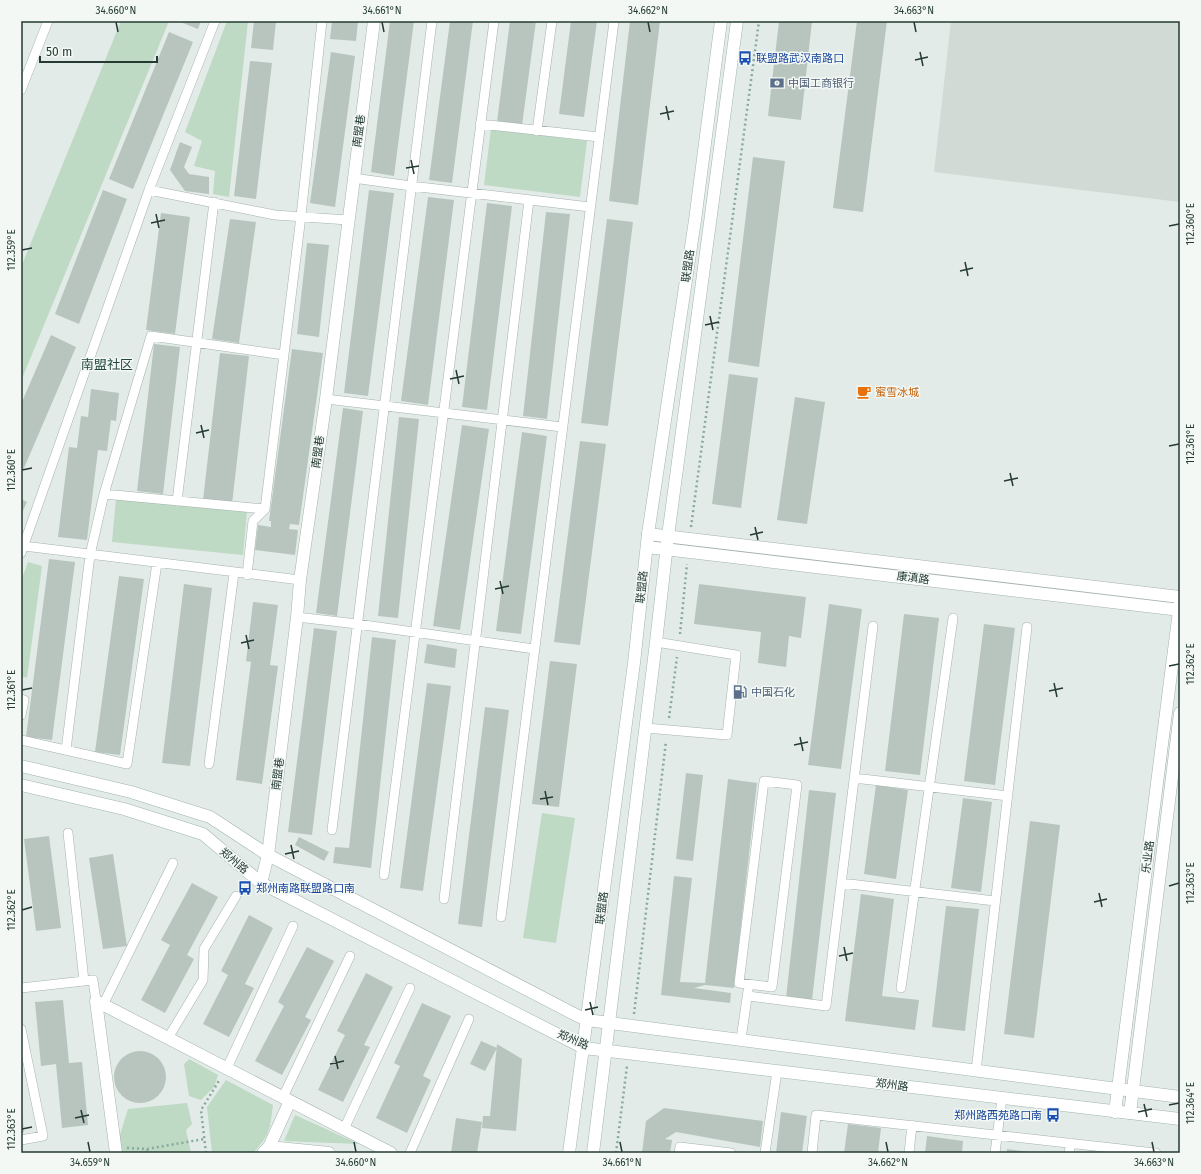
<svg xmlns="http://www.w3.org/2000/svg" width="1201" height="1174" font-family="'Fira Sans','Noto Sans SC',sans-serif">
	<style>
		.built { fill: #d1dad5 }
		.green { fill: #bed9c4 }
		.building { fill: #b8c5bf }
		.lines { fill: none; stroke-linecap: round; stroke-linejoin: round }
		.lane-casing { stroke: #a5b2ad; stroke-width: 10 }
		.street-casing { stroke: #a5b2ad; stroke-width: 13 }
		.secondary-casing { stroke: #a2b5ad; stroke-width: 13 }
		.path { stroke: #87aa9d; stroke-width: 2.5; stroke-dasharray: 2 3; stroke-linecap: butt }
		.lane { stroke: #fff; stroke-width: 9 }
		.street { stroke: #fff; stroke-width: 12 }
		.secondary { stroke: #fff; stroke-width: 12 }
		.ticks { fill: none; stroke: #243a33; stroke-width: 1.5 }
		.labels { text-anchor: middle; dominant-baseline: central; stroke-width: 3; stroke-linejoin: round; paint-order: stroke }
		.transit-label { font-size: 11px; fill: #164399; stroke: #f3f8f5; text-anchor: start }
		.service-label { font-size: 11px; fill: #4e5e75; stroke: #f3f8f5; text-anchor: start }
		.street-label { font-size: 11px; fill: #243a33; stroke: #f3f8f5 }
		.food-label { font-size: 11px; fill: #c56008; stroke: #f3f8f5; text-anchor: start }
		.quarter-label { font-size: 13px; fill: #23493e; stroke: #f3f8f5 }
		.neatline { fill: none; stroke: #243a33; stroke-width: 1.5 }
		.ticks-label { font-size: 10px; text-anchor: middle; fill: #243a33 }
	</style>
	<rect width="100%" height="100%" fill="#e2ebe7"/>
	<path class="built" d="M951 21H1180V202L934 172Z"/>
	<path class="green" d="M121 21H169L21 381V267Z
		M227 21H248L229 197 213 194 215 171 194 166 202 141 185 132Z
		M491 129 587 141 580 197 484 185Z
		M116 499 247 512 243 555 112 542Z
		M28 562 42 566 27 678 21 676V581Z
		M542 813 575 818 556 943 523 938Z
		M189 1059 218 1075 214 1087 201 1100 189 1096 184 1064Z
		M226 1080 273 1105C270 1129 270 1135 253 1153H212L207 1107Z
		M187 1103 192 1124 186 1130 191 1153H120L118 1141 128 1109Z
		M295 1115 359 1144 284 1141Z"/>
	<path class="building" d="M178 21H201L198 29Z
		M254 21H276L273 50 251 48Z
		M332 21H358L356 41 330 39Z
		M390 21H414L394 176 371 172Z
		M450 21H473L452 183 429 180Z
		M510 21H536L522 125 497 122Z
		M571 21H597L584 117 559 114Z
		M630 21H660L638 205 609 201Z
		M779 21H812L801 120 768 116Z
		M857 21H887L863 212 833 208Z
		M169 32 193 42 133 189 109 179Z
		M331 52 355 56 335 207 310 203Z
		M250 61 272 63 256 199 234 196Z
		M180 142 192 147 184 167 189 174 209 177V194L185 191 170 170Z
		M753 157 785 161 759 367 728 362Z
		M103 190 127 199 79 324 55 314Z
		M369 190 394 193 368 396 344 393Z
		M428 197 454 200 428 405 401 401Z
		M487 203 512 206 487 410 462 407Z
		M546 212 570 214 547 419 523 416Z
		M161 213 190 217 175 334 146 330Z
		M230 219 256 222 239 343 212 339Z
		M607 219 633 222 608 426 581 423Z
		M307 243 329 245 319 337 297 334Z
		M51 335 76 347 21 475V404Z
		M154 344 180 347 163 494 137 491Z
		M292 349 323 353 299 525 290 524 289 529 298 530 295 555 255 550 258 525 271 527V521H269Z
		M220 353 249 356 232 504 203 500Z
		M729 374 758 378 741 508 712 504Z
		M91 389 119 393 116 421 111 420 107 451 98 450 87 540 58 537 69 447 77 448 81 416 88 417Z
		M795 397 825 402 807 524 777 520Z
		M343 408 363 411 337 616 316 613Z
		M399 417 419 419 398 618 378 616Z
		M462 425 489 429 460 630 433 626Z
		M522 432 547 436 521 634 496 631Z
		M580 441 606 444 580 645 554 642Z
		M21 499 27 502 21 515Z
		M49 559 75 562 52 740 26 737Z
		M119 576 144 579 120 755 95 752Z
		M184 584 212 588 190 766 162 763Z
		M699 584 806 597 801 638 789 636 786 667 758 663 761 632 694 624Z
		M253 602 278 605 270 665 278 666 262 784 236 780 251 662 246 661Z
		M829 604 862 609 841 769 808 765Z
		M904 614 939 618 920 775 885 771Z
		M984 624 1015 628 995 785 964 781Z
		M314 628 337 631 312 835 288 832Z
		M372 637 396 640 371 868 333 863 335 847 349 848Z
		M427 644 457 649 455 668 424 663Z
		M550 661 577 664 559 807 532 804Z
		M427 683 451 686 423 891 400 888Z
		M485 707 509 710 482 927 458 924Z
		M686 773 703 775 693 861 676 859Z
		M728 779 757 783 734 988 705 985 694 988 731 993 730 1003 661 995 674 876 692 878 680 982 705 983Z
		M876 785 908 790 896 879 864 874Z
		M809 790 836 793 812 1000 786 998Z
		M963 798 992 802 981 892 951 888Z
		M1030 821 1060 825 1034 1038 1004 1034Z
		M49 836 61 928 36 931 24 839Z
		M299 837 329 852 324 861 295 845Z
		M113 854 127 946 103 949 89 858Z
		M192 883 218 897 187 955 194 959 165 1013 141 1000 170 945 161 940Z
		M861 894 894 899 882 996 919 1000 915 1030 845 1021Z
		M946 906 979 909 965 1031 932 1027Z
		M249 915 273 928 245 984 254 988 229 1037 203 1024 228 975 221 971Z
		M307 947 334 961 305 1017 311 1020 282 1075 255 1061 284 1006 278 1002Z
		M366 973 393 987 364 1045 370 1047 343 1102 318 1090 345 1035 337 1031Z
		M63 1000 69 1063 82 1062 88 1125 62 1128 56 1064 41 1066 35 1002Z
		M422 1003 451 1016 423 1076 431 1080 407 1133 376 1118 400 1066 394 1063Z
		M481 1041 497 1048 485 1071 470 1064Z
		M497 1044 522 1059 516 1131 482 1128 483 1116H490Z
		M114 1077a26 26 0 1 1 52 0a26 26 0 1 1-52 0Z
		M664 1108 763 1121 760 1147 676 1132 665 1139 672 1140 670 1153H642L646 1121Z
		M21 1111H22L24 1132 21 1133Z
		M781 1112 807 1116 802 1153H776Z
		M456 1118 482 1122 477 1153H451Z
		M848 1124 881 1128 878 1153H844Z
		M927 1136 963 1141 962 1153H925Z
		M1007 1149 1031 1152V1153H1007Z"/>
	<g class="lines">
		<defs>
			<path id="lane" d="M21 90 48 21
				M480 124 599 137
				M537 131 552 21
				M353 178 411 186 590 207
				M149 190 275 215 348 220
				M326 399 562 427
				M104 494 265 509
				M177 501 214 202
				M24 546 300 580
				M21 553 149 190 215 21
				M247 575 253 521 265 509 301 216 322 21
				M297 617 357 624 534 649
				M21 699 24 700 21 715
				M646 728 727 735 736 655 656 642
				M21 740 127 764 157 563
				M66 750 90 555 104 494 151 336 284 355
				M209 764 234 573
				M854 778 1008 796
				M764 781 797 785 772 987 739 983Z
				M332 830 432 21
				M68 833 84 981
				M384 875 494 21
				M841 883 995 901
				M444 899 529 200
				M501 917 614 21
				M21 988 93 980 96 1001
				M901 988 953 618
				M748 996 826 1006 873 626
				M103 1005 173 863
				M21 1029 43 1136 21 1140
				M168 1038 203 980 204 949 236 896
				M741 1039 748 991
				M227 1068 293 926
				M976 1071 1027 627
				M283 1097 350 956
				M344 1129 410 988
				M1136 1151 1156 1153
				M410 1153 469 1019
				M679 1153 680 1147 731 1153
				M765 1153 777 1071
				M812 1153 816 1115 1121 1149 1136 1151 1135 1153
				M909 1153 912 1125
				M995 1153 1002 1098
				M1069 1153 1071 1143"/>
			<path id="street" d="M648 534 1180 597
				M647 547 1180 610
				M261 883 268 855 297 617 300 580 326 399 374 21
				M1115 1112 1180 603
				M1130 1113 1180 713
				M269 1147 329 1153
				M116 1153 96 1001 391 1153
				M263 1153 269 1147 290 1101"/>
			<path id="secondary" d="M21 766 131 792 210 817 268 855 578 1016 587 1020 1180 1097
				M21 785 124 809 203 834 261 883 584 1048 1180 1119
				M569 1153 634 663 648 534 695 220 721 21
				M593 1153 656 642 668 536 737 21"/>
		</defs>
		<use href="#lane" class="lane-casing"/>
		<use href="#street" class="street-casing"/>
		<use href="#secondary" class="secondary-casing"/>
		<path class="path" d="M691 527 759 21
			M680 634 687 564
			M669 718 677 657
			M634 1014 666 741
			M127 1148 147 1149 204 1139
			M147 1149 149 1153
			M206 1153 201 1110 220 1079
			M616 1153 627 1066"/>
		<use href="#lane" class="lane"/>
		<use href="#street" class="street"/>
		<use href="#secondary" class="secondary"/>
	</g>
	<path class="ticks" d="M116 22 118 32M382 22 384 32M648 22 650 32M914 22 916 32M920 52 923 66M915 60 928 57M666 106 669 120M660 114 674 111M411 160 414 174M406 168 419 166M156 214 159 228M151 223 165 220M1169 226 1179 224M22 250 32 248M965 262 968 276M960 271 973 268M710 316 713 330M705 325 719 322M456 370 459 384M450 379 464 376M201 425 204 438M196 433 209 430M1169 446 1179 444M22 470 32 468M1010 473 1013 486M1004 481 1018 478M755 527 758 540M750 535 763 532M500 581 503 594M495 589 509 586M246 635 249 649M241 643 254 640M1169 666 1179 664M1054 683 1057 697M22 690 32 688M1049 691 1063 688M800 737 803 751M794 745 808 742M545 791 548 805M540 799 553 797M291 845 294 859M285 854 299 851M1169 886 1179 883M1099 893 1102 907M1094 902 1107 899M22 910 32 907M844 947 847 961M839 956 853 953M590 1002 593 1015M585 1010 598 1007M335 1056 338 1069M330 1064 344 1061M1144 1104 1147 1117M1169 1105 1179 1103M81 1110 84 1123M1138 1112 1152 1109M75 1118 89 1115M22 1129 32 1127M88 1142 90 1152M354 1142 356 1152M620 1142 622 1152M886 1142 888 1152M1152 1142 1154 1152"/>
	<defs>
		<symbol id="bus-bare" viewBox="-9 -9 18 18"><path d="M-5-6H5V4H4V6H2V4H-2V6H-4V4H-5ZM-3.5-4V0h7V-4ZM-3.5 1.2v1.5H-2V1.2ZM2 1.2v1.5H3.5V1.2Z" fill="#1a4fb4" stroke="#f3f8f5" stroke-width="2.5" paint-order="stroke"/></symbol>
		<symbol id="bank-bare" viewBox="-9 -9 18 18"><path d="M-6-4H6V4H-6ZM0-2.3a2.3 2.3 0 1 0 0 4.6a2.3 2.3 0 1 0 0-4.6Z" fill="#5c6f8a" stroke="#f3f8f5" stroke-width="2.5" paint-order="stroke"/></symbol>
		<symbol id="cafe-bare" viewBox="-9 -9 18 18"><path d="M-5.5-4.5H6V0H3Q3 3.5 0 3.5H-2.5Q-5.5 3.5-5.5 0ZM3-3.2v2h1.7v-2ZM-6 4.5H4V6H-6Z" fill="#e8710a" stroke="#f3f8f5" stroke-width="2.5" paint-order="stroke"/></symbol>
		<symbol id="fuel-bare" viewBox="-9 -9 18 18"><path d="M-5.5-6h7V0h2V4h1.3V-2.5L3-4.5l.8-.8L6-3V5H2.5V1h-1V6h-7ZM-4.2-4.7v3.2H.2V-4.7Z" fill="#5c6f8a" stroke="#f3f8f5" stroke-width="2.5" paint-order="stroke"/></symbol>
	</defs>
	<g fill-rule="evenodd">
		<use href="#bus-bare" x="735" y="48" width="20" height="20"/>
		<use href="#bank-bare" x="767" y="73" width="20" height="20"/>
		<use href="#cafe-bare" x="854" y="382" width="20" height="20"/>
		<use href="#fuel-bare" x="730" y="682" width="20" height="20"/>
		<use href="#bus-bare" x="235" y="878" width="20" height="20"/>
		<use href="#bus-bare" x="1043" y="1105" width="20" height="20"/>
	</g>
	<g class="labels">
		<g class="transit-label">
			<text x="756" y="58">联盟路武汉南路口</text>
			<text x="256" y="888">郑州南路联盟路口南</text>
			<text x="1042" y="1115" text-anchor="end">郑州路西苑路口南</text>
		</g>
		<g class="service-label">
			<text x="788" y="83">中国工商银行</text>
			<text x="751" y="692">中国石化</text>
		</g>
		<g class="street-label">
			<text transform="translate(359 131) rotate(-82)">南盟巷</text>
			<text transform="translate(688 266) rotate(-82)">联盟路</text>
			<text transform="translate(318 452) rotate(-82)">南盟巷</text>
			<text transform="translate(913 578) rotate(7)">康滇路</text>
			<text transform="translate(642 587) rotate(-84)">联盟路</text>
			<text transform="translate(278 774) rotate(-83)">南盟巷</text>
			<text transform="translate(1148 857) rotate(-83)">乐业路</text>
			<text transform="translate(234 861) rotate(40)">郑州路</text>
			<text transform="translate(602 908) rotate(-83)">联盟路</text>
			<text transform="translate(573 1040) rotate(23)">郑州路</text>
			<text transform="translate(892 1085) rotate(7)">郑州路</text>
		</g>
		<g class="food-label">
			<text x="875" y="392">蜜雪冰城</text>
		</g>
		<g class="quarter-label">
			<text x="107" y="364">南盟社区</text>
		</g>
	</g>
	<rect width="1201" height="1174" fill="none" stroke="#f3f8f5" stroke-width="44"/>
	<path d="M40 56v6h117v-6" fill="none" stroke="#243a33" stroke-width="2"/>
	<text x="46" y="56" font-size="12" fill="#243a33" stroke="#f3f8f5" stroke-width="3" paint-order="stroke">50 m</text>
	<rect x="22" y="22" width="1157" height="1130" class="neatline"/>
	<g class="ticks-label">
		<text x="116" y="14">34.660°N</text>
		<text x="382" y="14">34.661°N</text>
		<text x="648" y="14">34.662°N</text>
		<text x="914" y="14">34.663°N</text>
		<text transform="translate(1190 224) rotate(-90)" y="4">112.360°E</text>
		<text transform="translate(11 250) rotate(-90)" y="4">112.359°E</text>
		<text transform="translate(1190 444) rotate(-90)" y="4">112.361°E</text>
		<text transform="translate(11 470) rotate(-90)" y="4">112.360°E</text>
		<text transform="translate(1190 664) rotate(-90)" y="4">112.362°E</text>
		<text transform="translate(11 690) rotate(-90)" y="4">112.361°E</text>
		<text transform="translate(1190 883) rotate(-90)" y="4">112.363°E</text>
		<text transform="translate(11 910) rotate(-90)" y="4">112.362°E</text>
		<text transform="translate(1190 1103) rotate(-90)" y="4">112.364°E</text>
		<text transform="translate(11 1129) rotate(-90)" y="4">112.363°E</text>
		<text x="90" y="1166">34.659°N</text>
		<text x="356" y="1166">34.660°N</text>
		<text x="622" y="1166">34.661°N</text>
		<text x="888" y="1166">34.662°N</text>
		<text x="1154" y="1166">34.663°N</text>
	</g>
</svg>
